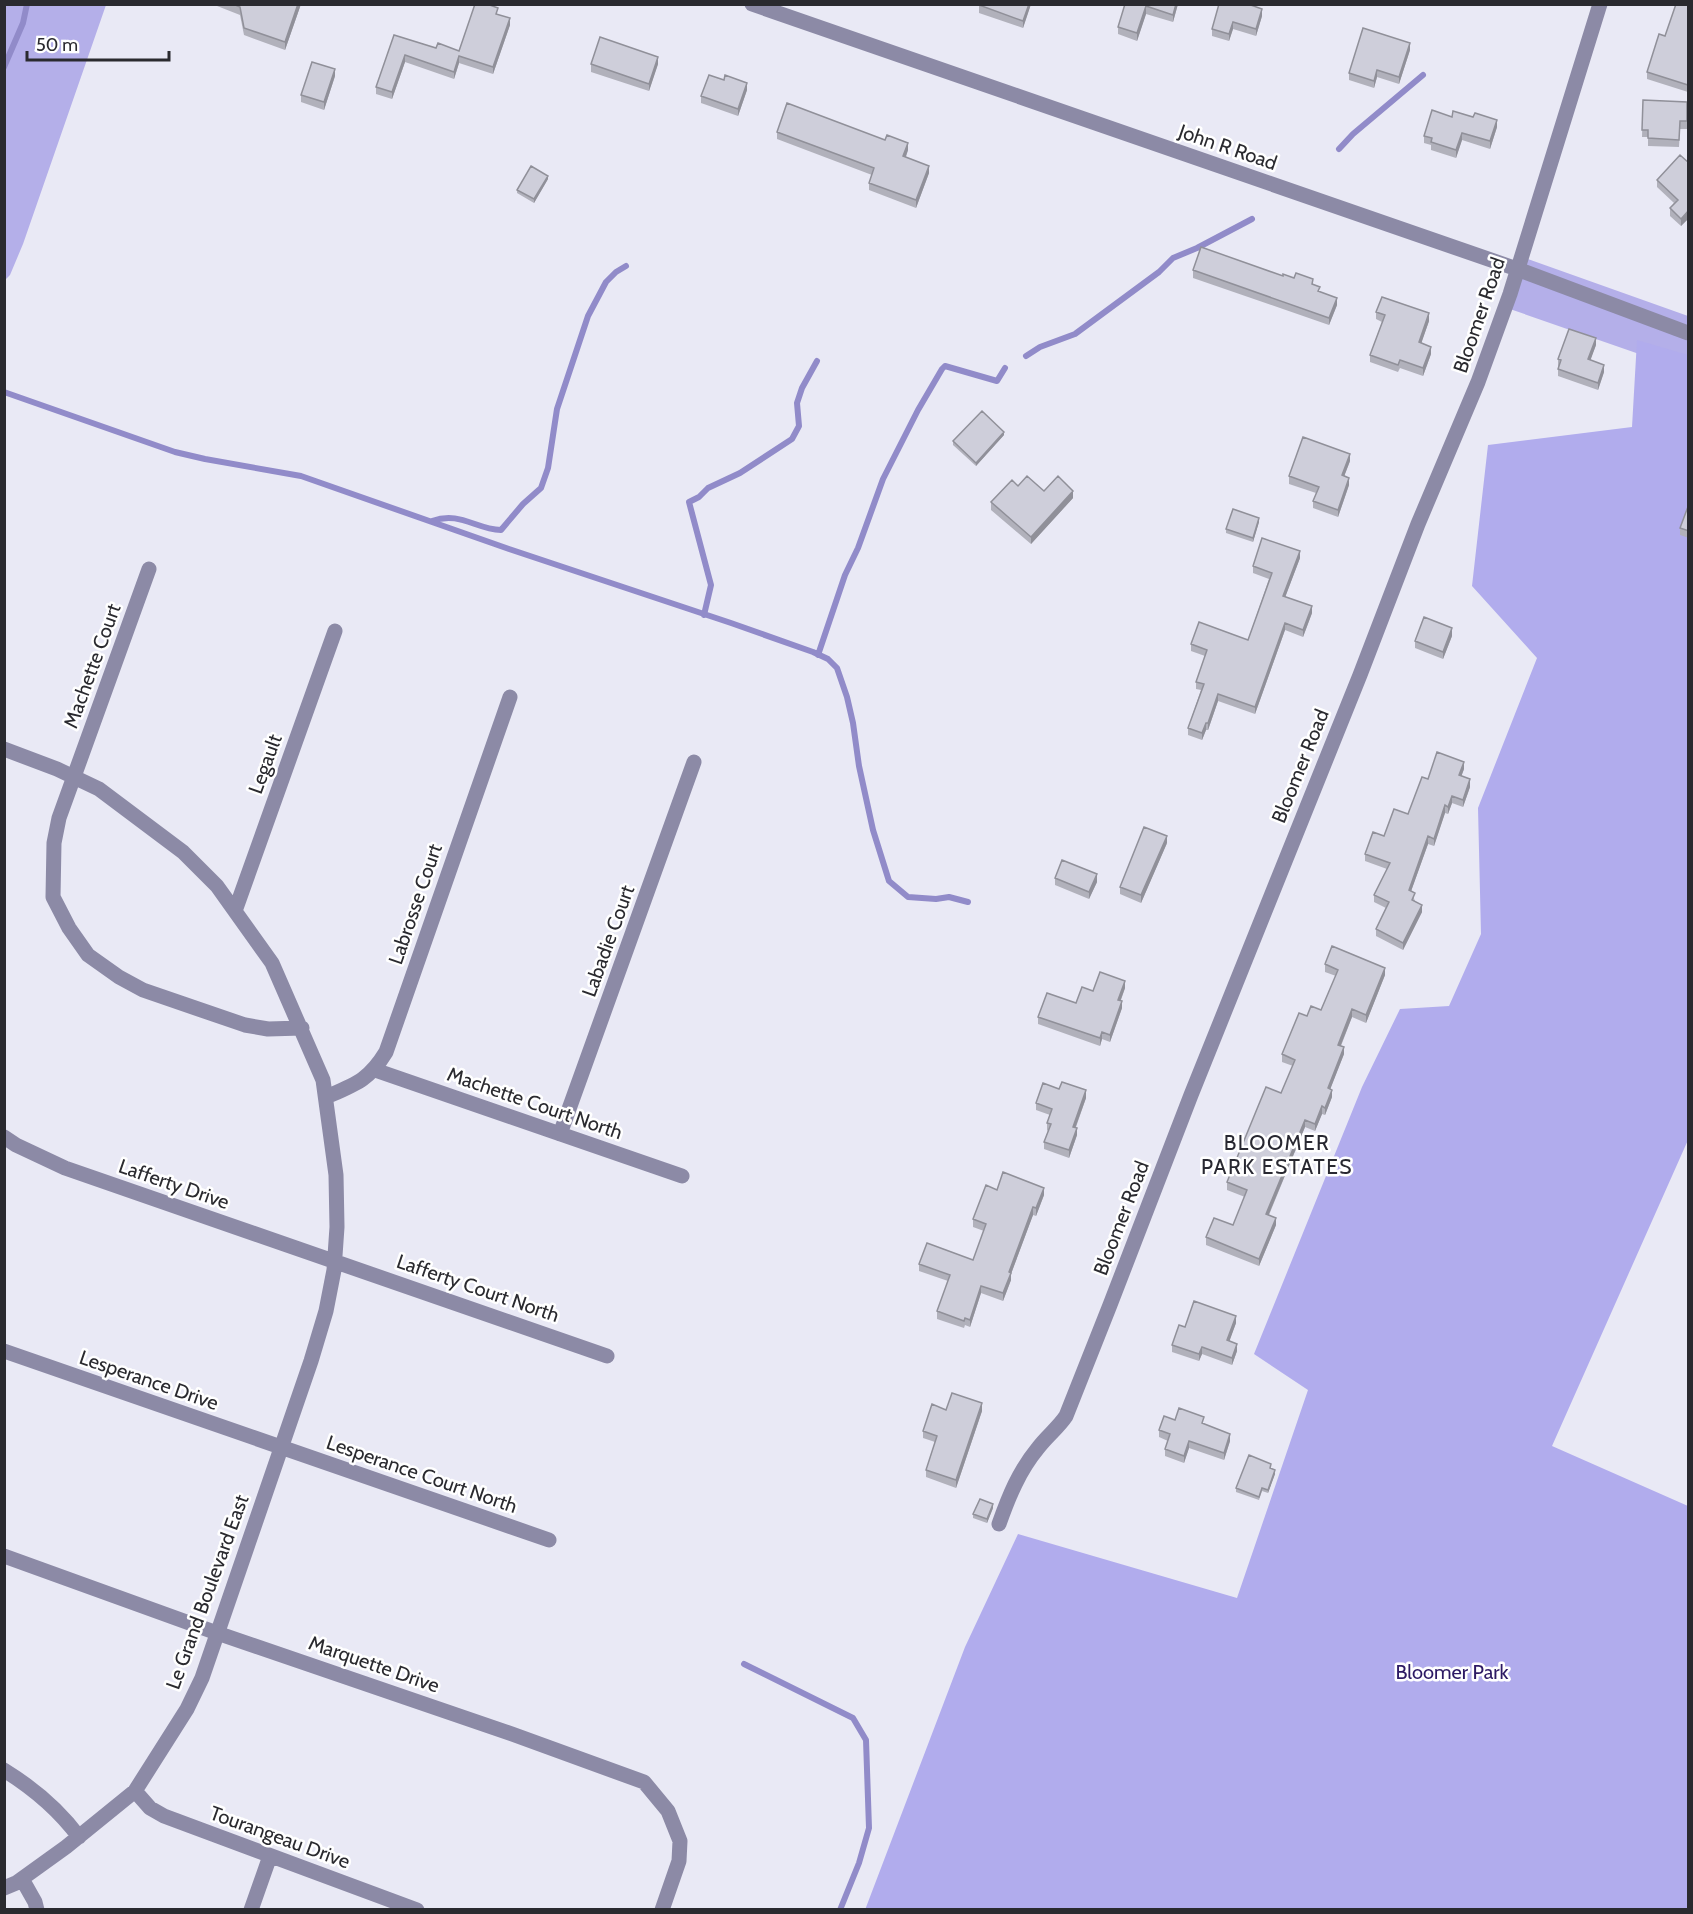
<svg xmlns="http://www.w3.org/2000/svg" width="1693" height="1914" font-family="Cabin,sans-serif">
	<style>
		.green { fill: #b4afe9 }
		.forest { fill: #b1aced }
		.lines { fill: none; stroke-linecap: round; stroke-linejoin: round }
		.stream { stroke: #918bc9; stroke-width: 6 }
		.minor { stroke: #8c8aa6; stroke-width: 15 }
		.wall { fill: #b1b1bb }
		.shaded-wall { fill: #909099 }
		.building { fill: #ceceda; stroke: #909099; stroke-width: 1.5 }
		.labels { text-anchor: middle; dominant-baseline: central; stroke-width: 5; stroke-linejoin: round; paint-order: stroke }
		.street-label { font-size: 20px; fill: #2a2a2f; stroke: #fff }
		.park-label { font-size: 20px; fill: #2d1a64; stroke: #fff }
		.neighbourhood-label { font-size: 21px; letter-spacing: 1.5px; fill: #282831; stroke: #fff }
	</style>
	<rect width="100%" height="100%" fill="#e9e9f5"/>
	<path class="green" d="M5 4 106 5 23 244 10 275 5 280Z
		M1525 258 1688 316V371L1507 308Z"/>
	<path class="forest" d="M1637 340 1688 355V1140L1552 1446 1688 1506V1909L865 1910 965 1647 1018 1534 1237 1598 1308 1390 1254 1354 1362 1087 1400 1009 1449 1006 1481 934 1478 808 1537 658 1472 586 1488 445 1632 427Z"/>
	<g class="lines">
		<path class="stream" d="M4 67 23 23 27 4
			M1339 149 1353 134 1423 75
			M1026 356 1040 347 1075 334 1159 272 1173 258 1197 248 1252 219
			M4 392 175 452 205 459 301 476 509 549 731 623 813 652 828 659 837 668 847 697 853 723 859 766 873 830 889 881 908 897 936 899 949 897 968 902
			M432 521C460 511 475 529 501 530L523 504 541 488 548 468 557 409 588 316 606 282 616 272 626 266
			M704 615 711 585 689 502 699 497 708 488 740 473 792 439 799 426 797 403 802 388 817 361
			M818 655 845 575 858 548 883 479 918 410 942 369 945 366 997 381 1005 368
			M744 1664 853 1718 866 1740 869 1828 859 1863 840 1910"/>
		<path class="minor" d="M752 4 1517 269 1688 333
			M149 569 59 818 54 843 53 897 69 928 88 955 119 977 143 990 245 1025 268 1029 302 1028
			M4 749 57 769 99 789 183 852 217 886 272 963 323 1080 336 1175 337 1227 334 1270 326 1311 311 1361 202 1678 187 1709 135 1791 66 1847 16 1883 4 1888
			M235 911 335 631
			M375 1070 682 1176
			M326 1097C356 1084 369 1080 386 1052L510 697
			M560 1134 694 762
			M4 1137 16 1145 65 1168 607 1356
			M4 1351 549 1540
			M999 1524C1009 1496 1019 1471 1038 1448 1047 1436 1058 1428 1066 1416L1110 1305 1191 1095 1360 675 1418 524 1478 382 1510 294 1600 4
			M4 1556 217 1633 512 1734 644 1782 668 1811 680 1841 679 1861 662 1910
			M4 1770C33 1788 59 1810 79 1837
			M135 1791 150 1808 164 1816 417 1910
			M22 1879 35 1902 37 1910
			M251 1910 270 1856"/>
	</g>
	<path class="wall" d="M212 4H301L285 50 244 35 240 15Z
		M979 4H1031L1023 28 979 13Z
		M1125 4H1178L1173 22 1146 14 1137 41 1118 34V27Z
		M1219 4 1262 16 1256 36 1233 29 1229 41 1212 36V29Z
		M1689 4V89L1688 92 1647 79V72L1665 36Z
		M498 14 510 25 493 74 459 63 454 79 405 62 392 99 376 94V87L394 35 436 48 459 51Z
		M1410 50 1399 84 1377 77 1374 88 1349 80V73Z
		M591 64H658L649 91 591 72Z
		M335 76 324 110 301 102V95Z
		M747 90 738 116 701 103V96Z
		M1643 100 1687 102V129H1680L1679 147 1648 146V137H1642Z
		M1452 117 1497 127 1490 149 1462 140 1456 158 1431 150V145L1424 143V136Z
		M777 132 908 150 906 157 929 173 916 208 869 190V183L872 175 777 139Z
		M1689 163V218L1681 226 1670 216V208L1674 203 1657 187V180Z
		M548 179 534 203 517 193V190Z
		M1193 270 1283 276 1313 284 1320 292 1337 305 1329 325 1193 278Z
		M1376 312 1429 321 1421 343 1431 354 1423 376 1400 368 1398 372 1370 362V355L1382 322 1376 319Z
		M1596 345 1590 360 1604 372 1598 390 1558 376V359Z
		M1004 435 976 466 953 445V441Z
		M1350 461 1344 476 1349 485 1338 517 1313 508V501L1316 493 1289 484V476Z
		M1018 486 1073 498 1031 544 991 510V502Z
		M1689 504V538L1680 535V528Z
		M1259 522 1253 542 1226 533V529Z
		M1300 558 1285 597 1312 613 1303 637 1285 630 1255 714 1218 701 1208 730H1206L1202 740 1188 735V728L1201 690 1196 689V682L1205 656 1191 651V644L1248 640 1269 579 1253 573V566Z
		M1452 636 1443 659 1415 648V641Z
		M1464 769 1461 776 1470 787 1463 807 1452 803 1448 814 1445 813 1434 846 1428 844 1411 891 1415 901 1422 912 1403 950 1376 936V929L1386 908 1374 902V895L1387 869 1365 861V854L1408 814 1428 779Z
		M1167 843 1141 903 1120 894V887Z
		M1055 878 1097 882 1089 899 1055 885Z
		M1325 964 1385 975 1366 1023 1352 1017 1341 1046 1344 1054 1330 1089 1332 1097 1325 1115 1322 1114 1315 1131 1305 1127 1269 1215 1276 1225 1259 1266 1206 1245V1237L1233 1225 1245 1197 1227 1190V1182L1281 1093 1293 1066 1282 1062V1054L1307 1016 1321 1010 1336 976 1325 972Z
		M1125 988 1121 1000 1122 1008 1110 1042 1102 1039 1100 1046 1038 1024V1017L1076 1003 1093 991Z
		M1086 1098 1076 1127 1077 1135 1069 1158 1044 1149V1142L1048 1131 1047 1130V1123L1050 1115 1036 1110V1103Z
		M997 1190 1044 1195 1036 1216 1033 1215 1011 1274V1280L1003 1301 981 1293 970 1327 965 1325 964 1328 937 1319V1311L948 1281 919 1271V1264L973 1260 984 1231 973 1227V1219Z
		M1236 1323 1229 1341 1237 1351 1232 1365 1202 1354 1199 1361 1172 1352V1345L1185 1327Z
		M946 1410 982 1411 956 1488 926 1477V1470L935 1442 923 1438V1431Z
		M1175 1420 1204 1424 1230 1441 1224 1460 1189 1448 1184 1463 1165 1456V1449L1168 1441 1159 1437V1430Z
		M1271 1467V1469L1275 1474 1268 1493 1262 1491 1259 1500 1236 1492V1488Z
		M993 1508 987 1523 973 1518V1514Z"/>
	<path class="shaded-wall" d="M298 4H301L285 50V42Z
		M1029 4H1031L1023 28V21Z
		M1176 4H1178L1173 22V15Z
		M1146 6V14L1137 41V33Z
		M1262 9V16L1256 36V29Z
		M510 18V25L493 74V67Z
		M1233 22V29L1229 41V34Z
		M1410 43V50L1399 84V77Z
		M405 55V62L392 99V92Z
		M459 56V63L454 79V72Z
		M658 57V64L649 91V84Z
		M335 69V76L324 110V102Z
		M1377 70V77L1374 88V81Z
		M747 83V90L738 116V109Z
		M1497 120V127L1490 149V141Z
		M1462 133V140L1456 158V150Z
		M908 143V150L903 164V156Z
		M929 166V173L916 208V200Z
		M548 176V179L534 203V199Z
		M1689 210V218L1681 226V219Z
		M1337 298V305L1329 325V318Z
		M1429 313V321L1419 350V342Z
		M1596 338V345L1588 367V359Z
		M1431 347V354L1423 376V368Z
		M1604 365V372L1598 390V383Z
		M1004 432V435L976 466V463Z
		M1350 454V461L1342 482V475Z
		M1349 478V485L1338 517V510Z
		M1073 491V498L1031 544V537Z
		M1259 518V522L1253 542V538Z
		M1300 551V558L1283 603V596Z
		M1312 606V613L1303 637V630Z
		M1285 623V630L1255 714V707Z
		M1452 628V636L1443 659V652Z
		M1218 694V701L1208 730V723Z
		M1206 723V730L1202 740V733Z
		M1464 762V769L1459 783V775Z
		M1470 779V787L1463 807V800Z
		M1452 796V803L1448 814V807Z
		M1445 805V813L1434 846V839Z
		M1167 836V843L1141 903V895Z
		M1428 836V844L1409 897V890Z
		M1097 874V882L1089 899V892Z
		M1422 905V912L1403 950V943Z
		M1385 968V975L1366 1023V1015Z
		M1125 981V988L1118 1007V1000Z
		M1122 1001V1008L1110 1042V1035Z
		M1352 1009V1017L1338 1052V1045Z
		M1102 1032V1039L1100 1046V1038Z
		M1344 1047V1054L1328 1095V1088Z
		M1086 1090V1098L1073 1134V1127Z
		M1332 1090V1097L1325 1115V1108Z
		M1322 1106V1114L1315 1131V1124Z
		M1305 1120V1127L1266 1221V1214Z
		M1077 1128V1135L1069 1158V1150Z
		M1044 1188V1195L1036 1216V1208Z
		M1033 1207V1215L1011 1274V1280L1003 1301V1293L1009 1272Z
		M1276 1218V1225L1259 1266V1259Z
		M981 1286V1293L970 1327V1320Z
		M1236 1316V1323L1227 1348V1340Z
		M1237 1344V1351L1232 1365V1358Z
		M1202 1347V1354L1199 1361V1354Z
		M982 1403V1411L956 1488V1480Z
		M1230 1434V1441L1224 1460V1453Z
		M1189 1441V1448L1184 1463V1456Z
		M1275 1470V1474L1268 1493V1490Z
		M993 1504V1508L987 1523V1519Z"/>
	<path class="building" d="M233 4H298L285 42 244 28 240 7Z
		M475 4H487L498 8 496 14 510 18 493 67 459 56 454 72 405 55 392 92 376 87 394 35 436 48 438 43 459 51Z
		M979 4H1029L1023 21 979 5Z
		M1125 4H1176L1173 15 1146 6 1137 33 1118 27Z
		M1219 4H1248L1262 9 1256 29 1233 22 1229 34 1212 29Z
		M1676 4H1689V82L1688 85 1647 72 1659 34 1665 36Z
		M1363 28 1410 43 1399 77 1377 70 1374 81 1349 73Z
		M600 37 658 57 649 84 591 64Z
		M312 62 335 69 324 102 301 95Z
		M709 75 724 80 725 75 747 83 738 109 701 96Z
		M1643 100 1687 102V121H1680L1679 140 1648 138V130H1642Z
		M787 103 885 140 887 135 908 143 903 156 929 166 916 200 869 183 874 168 777 132Z
		M1432 110 1452 117 1453 111 1473 117 1475 113 1497 120 1490 141 1462 133 1456 150 1431 142 1432 138 1424 136Z
		M1680 155 1689 163V210L1681 219 1670 208 1678 200 1657 180Z
		M531 166 548 176 534 199 517 190Z
		M1201 247 1283 276V274L1294 278 1296 273 1313 279 1312 284 1320 287 1318 291 1337 298 1329 318 1193 270Z
		M1382 297 1429 313 1419 342 1431 347 1423 368 1400 360 1398 365 1370 355 1385 315 1376 312Z
		M1569 329 1596 338 1588 359 1604 365 1598 383 1558 369 1561 360 1558 359Z
		M982 411 1004 432 976 463 953 441Z
		M1303 437 1350 454 1342 475 1349 478 1338 510 1313 501 1319 487 1289 476Z
		M1027 476 1044 491 1058 476 1073 491 1031 537 991 502 1012 480 1018 486Z
		M1689 504V531L1680 528Z
		M1233 509 1259 518 1253 538 1226 529Z
		M1262 538 1300 551 1283 596 1312 606 1303 630 1285 623 1255 707 1218 694 1208 723H1206L1202 733 1188 728 1204 684 1196 682 1207 650 1191 644 1199 622 1248 640 1272 573 1253 566Z
		M1424 617 1452 628 1443 652 1415 641Z
		M1437 752 1464 762 1459 775 1470 779 1463 800 1452 796 1448 807 1445 805 1434 839 1428 836 1409 890 1415 893 1412 900 1422 905 1403 943 1376 929 1389 902 1374 895 1390 863 1365 854 1373 832 1384 836 1394 809 1408 814 1422 777 1428 779Z
		M1144 827 1167 836 1141 895 1120 887Z
		M1062 860 1097 874 1089 892 1055 878Z
		M1332 946 1385 968 1366 1015 1352 1009 1338 1045 1344 1047 1328 1088 1332 1090 1325 1108 1322 1106 1315 1124 1305 1120 1266 1214 1276 1218 1259 1259 1206 1237 1214 1218 1233 1225 1247 1190 1227 1182 1266 1087 1281 1093 1295 1060 1282 1054 1299 1013 1307 1016 1311 1006 1321 1010 1338 970 1325 964Z
		M1100 972 1125 981 1118 1000 1122 1001 1110 1035 1102 1032 1100 1038 1038 1017 1047 993 1076 1003 1082 987 1093 991Z
		M1062 1082 1086 1090 1073 1127 1077 1128 1069 1150 1044 1142 1051 1124 1047 1123 1052 1109 1036 1103 1043 1083 1059 1089Z
		M1003 1172 1044 1188 1036 1208 1033 1207 1009 1272 1011 1273 1003 1293 981 1286 970 1320 965 1318 964 1321 937 1311 950 1275 919 1264 927 1243 973 1260 986 1224 973 1219 986 1185 997 1190Z
		M1194 1301 1236 1316 1227 1340 1237 1344 1232 1358 1202 1347 1199 1354 1172 1345 1179 1325 1185 1327Z
		M952 1393 982 1403 956 1480 926 1470 937 1436 923 1431 932 1404 946 1410Z
		M1179 1408 1204 1417 1202 1423 1230 1434 1224 1453 1189 1441 1184 1456 1165 1449 1170 1434 1159 1430 1164 1416 1175 1420Z
		M1249 1455 1271 1464 1270 1468 1275 1470 1268 1490 1262 1488 1259 1497 1236 1488Z
		M980 1499 993 1504 987 1519 973 1514Z"/>
	<g class="labels">
		<g class="street-label">
			<text transform="translate(1228 147) rotate(19)">John R Road</text>
			<text transform="translate(1479 315) rotate(-71)">Bloomer Road</text>
			<text transform="translate(92 666) rotate(-70)">Machette Court</text>
			<text transform="translate(265 764) rotate(-70)">Legault</text>
			<text transform="translate(1300 766) rotate(-68)">Bloomer Road</text>
			<text transform="translate(415 904) rotate(-71)">Labrosse Court</text>
			<text transform="translate(608 941) rotate(-70)">Labadie Court</text>
			<text transform="translate(535 1103) rotate(19)">Machette Court North</text>
			<text transform="translate(174 1184) rotate(19)">Lafferty Drive</text>
			<text transform="translate(1121 1218) rotate(-69)">Bloomer Road</text>
			<text transform="translate(478 1288) rotate(19)">Lafferty Court North</text>
			<text transform="translate(149 1380) rotate(19)">Lesperance Drive</text>
			<text transform="translate(422 1474) rotate(19)">Lesperance Court North</text>
			<text transform="translate(207 1592) rotate(-70)">Le Grand Boulevard East</text>
			<text transform="translate(374 1664) rotate(19)">Marquette Drive</text>
			<text transform="translate(280 1837) rotate(20)">Tourangeau Drive</text>
		</g>
		<g class="park-label">
			<text x="1452" y="1672">Bloomer Park</text>
		</g>
		<g class="neighbourhood-label">
			<text x="1277" y="1142">BLOOMER<tspan x="1277" dy="24">PARK ESTATES</tspan></text>
		</g>
	</g>
	<rect width="1693" height="1914" fill="none" stroke="#2a2a2f" stroke-width="12"/>
	<path d="M27 51v9h142v-9" fill="none" stroke="#2a2a2f" stroke-width="3"/>
	<text x="36" y="51" font-size="18" fill="#2a2a2f" stroke="#ffffff" stroke-width="4.5" paint-order="stroke">50 m</text>
</svg>
